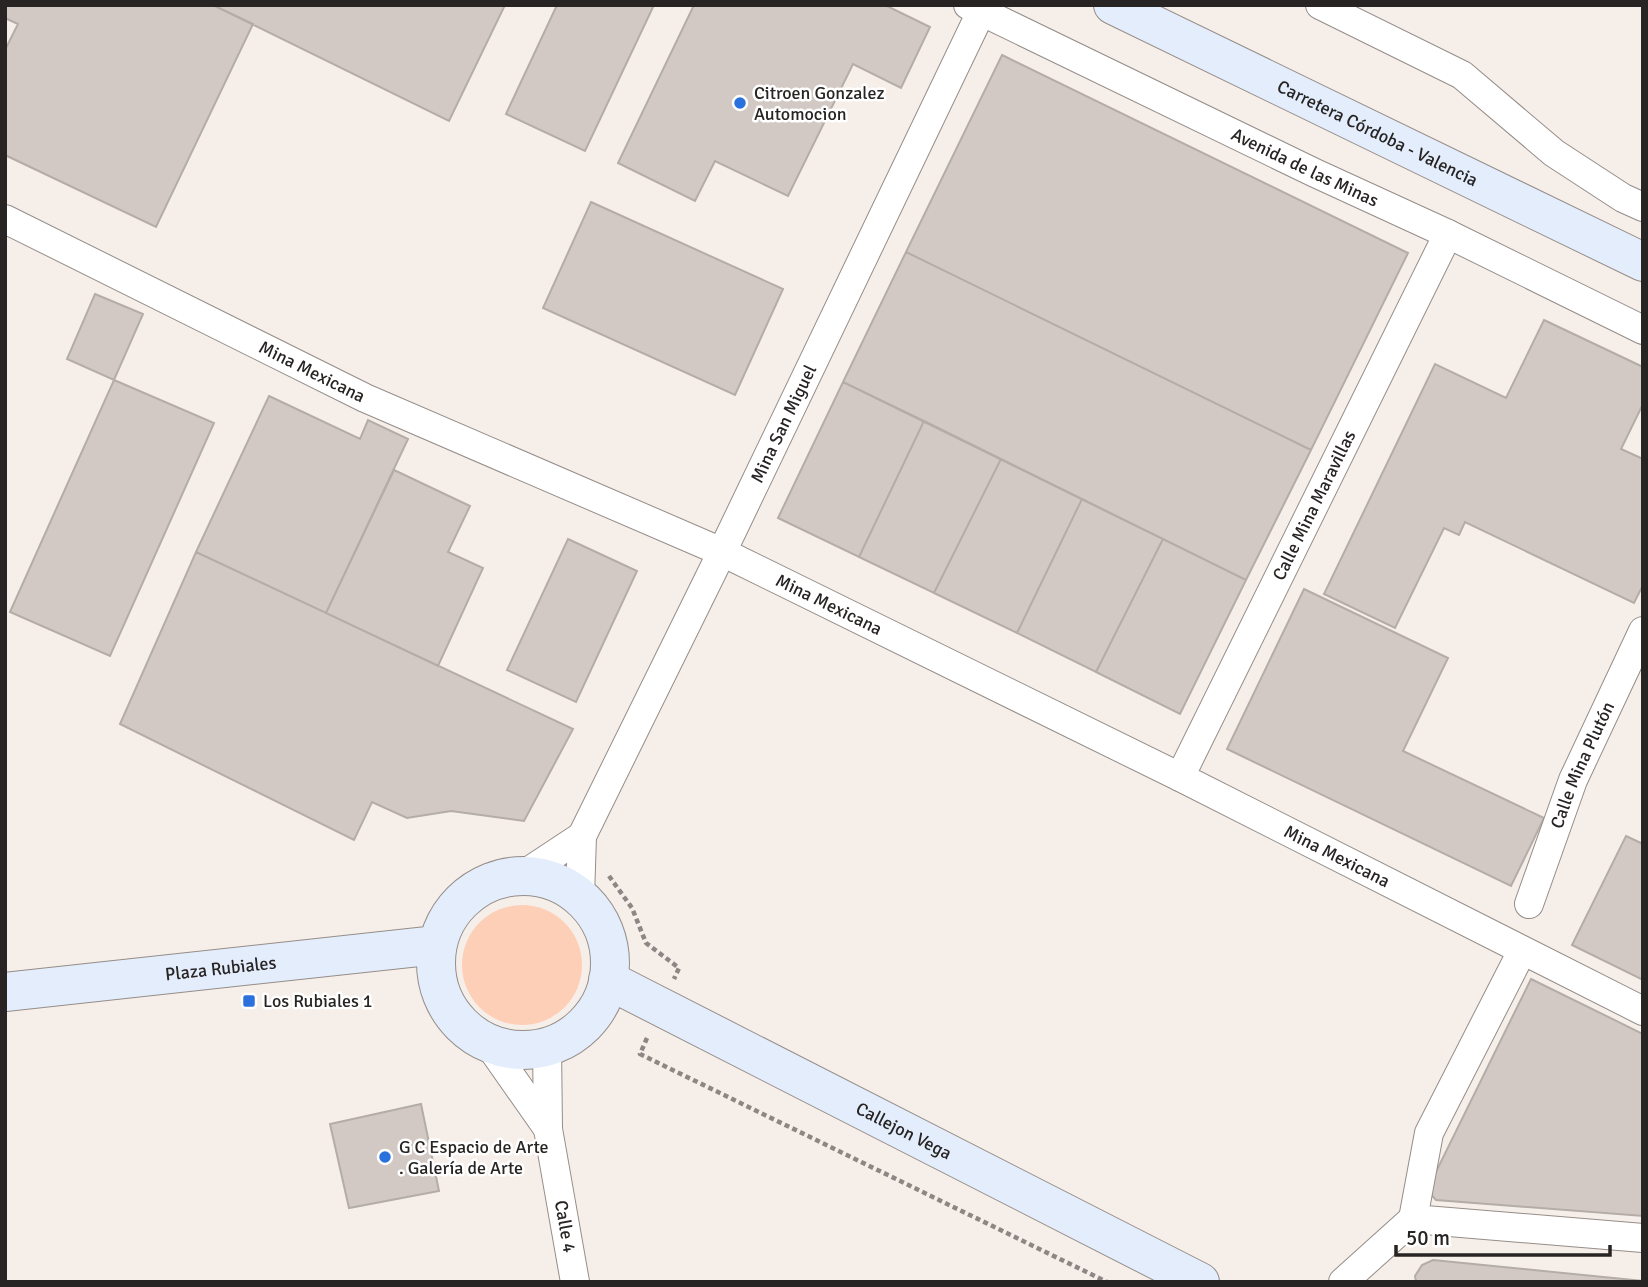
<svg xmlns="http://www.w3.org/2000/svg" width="1648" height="1287" font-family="Signika,sans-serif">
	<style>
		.green { fill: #fecfb7 }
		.building { fill: #d2c9c5; stroke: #b4aca7; stroke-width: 2 }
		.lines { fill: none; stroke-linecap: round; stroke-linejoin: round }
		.street-casing { stroke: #958d89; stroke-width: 30 }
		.secondary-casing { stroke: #958d89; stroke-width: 40 }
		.path { stroke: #8c8684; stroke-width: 4.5; stroke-dasharray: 5 3.5; stroke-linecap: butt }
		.street { stroke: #fff; stroke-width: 28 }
		.secondary { stroke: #e3edfb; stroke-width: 38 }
		.poi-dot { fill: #2a71dd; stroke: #fff; stroke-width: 2.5 }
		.labels { text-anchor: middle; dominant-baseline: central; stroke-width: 5; stroke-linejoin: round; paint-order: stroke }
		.poi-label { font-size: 18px; fill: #272423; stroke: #fff; text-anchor: start }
		.street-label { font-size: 18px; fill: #272423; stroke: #fff }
	</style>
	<rect width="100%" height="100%" fill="#f6eee9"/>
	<path class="green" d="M462 965a60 60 0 1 1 120 0a60 60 0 1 1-120 0Z"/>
	<path class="building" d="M5 5H213L253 24 156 227 5 155V50L18 24 5 18Z
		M213 5H505L449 121Z
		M557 5H654L585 151 506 114Z
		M694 5H885L930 27 901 88 853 64 788 196 715 161 695 201 618 163Z
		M1002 55 1408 253 1311 450 906 252Z
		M591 202 783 289 735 395 543 308Z
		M906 252 1311 450 1246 580 843 382Z
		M95 294 143 314 114 380 67 359Z
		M1544 320 1643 367V404L1621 449 1643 459V585L1634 603 1465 522 1459 535 1444 528 1395 628 1324 594 1435 364 1506 398Z
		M114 380 214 423 110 656 10 612Z
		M843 382 924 421 859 557 778 518Z
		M269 396 360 439 368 420 408 439 326 613 196 552Z
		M924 421 1001 459 934 593 859 557Z
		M1001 459 1082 499 1017 633 934 593Z
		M394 470 470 506 448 552 483 568 438 666 326 613Z
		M1082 499 1163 539 1096 672 1017 633Z
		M568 539 637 571 576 702 507 670Z
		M1163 539 1246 580 1180 714 1096 672Z
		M196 552 573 729 524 821 451 811 407 818 372 802 354 840 120 724Z
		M1304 589 1448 658 1403 751 1544 818 1511 886 1227 749Z
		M1626 836 1643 844V980L1572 945Z
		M1531 979 1643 1034V1216L1436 1200 1427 1190Z
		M421 1104 439 1191 349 1208 330 1124Z
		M1433 1260 1643 1281V1282H1416L1415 1276 1422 1265Z"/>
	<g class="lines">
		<defs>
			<g id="street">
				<path id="s1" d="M968 5 1315 173 1448 234 1643 330"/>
				<path d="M1320 5 1462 75 1554 153 1623 198 1643 207"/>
				<path id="s2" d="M5 219 365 398 722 552 1180 777 1643 1011"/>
				<path id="s3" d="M1180 777 1448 234"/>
				<path d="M523 875 582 836"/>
				<path id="s4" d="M580 897 582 836 722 552 981 12"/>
				<path id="s5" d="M1529 904 1573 780 1643 631"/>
				<path d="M487 1042 548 1129"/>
				<path id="s6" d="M547 1046 548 1129 575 1282"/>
				<path d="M1413 1219 1429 1133 1522 951"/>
				<path d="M1343 1282 1413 1219 1643 1238"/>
			</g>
			<g id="secondary">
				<path id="s7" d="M1113 5 1643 262"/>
				<circle cx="523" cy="963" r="87"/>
				<path id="s8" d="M608 980 1200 1282"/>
				<path id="s9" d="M5 992 437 945"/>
			</g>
		</defs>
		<use href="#street" class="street-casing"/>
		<use href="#secondary" class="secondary-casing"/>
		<path class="path" d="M609 876 632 908 646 943 679 968 674 979
			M647 1038 640 1054 1107 1282"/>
		<use href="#street" class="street"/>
		<use href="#secondary" class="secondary"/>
	</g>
	<g class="poi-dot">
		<circle cx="740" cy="103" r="7"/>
		<rect x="242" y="994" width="14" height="14" rx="3.5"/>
		<circle cx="385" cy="1157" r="7"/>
	</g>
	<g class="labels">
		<g class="poi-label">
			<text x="754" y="93">Citroen Gonzalez<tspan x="754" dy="21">Automocion</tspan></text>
			<text x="263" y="1001">Los Rubiales 1</text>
			<text x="399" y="1147">G C Espacio de Arte<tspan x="399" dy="21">. Galería de Arte</tspan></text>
		</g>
		<g class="street-label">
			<text stroke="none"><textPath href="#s7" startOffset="294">Carretera Córdoba - Valencia</textPath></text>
			<text stroke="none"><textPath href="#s1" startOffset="374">Avenida de las Minas</textPath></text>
			<text stroke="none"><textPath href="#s2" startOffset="343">Mina Mexicana</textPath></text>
			<text stroke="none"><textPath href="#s4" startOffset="520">Mina San Miguel</textPath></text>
			<text stroke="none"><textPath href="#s3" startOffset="303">Calle Mina Maravillas</textPath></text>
			<text stroke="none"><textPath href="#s2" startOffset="910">Mina Mexicana</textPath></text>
			<text stroke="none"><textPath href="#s5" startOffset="149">Calle Mina Plutón</textPath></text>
			<text stroke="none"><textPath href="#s2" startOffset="1477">Mina Mexicana</textPath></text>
			<text stroke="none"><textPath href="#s9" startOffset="217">Plaza Rubiales</textPath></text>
			<text stroke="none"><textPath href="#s8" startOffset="332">Callejon Vega</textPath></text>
			<text stroke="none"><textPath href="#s6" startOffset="182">Calle 4</textPath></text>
		</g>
	</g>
	<rect width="1648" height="1287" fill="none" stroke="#272423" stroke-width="14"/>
	<path d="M1396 1245v10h214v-10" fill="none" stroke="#272423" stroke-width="3.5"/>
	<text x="1406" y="1245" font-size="21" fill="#272423" stroke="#ffffff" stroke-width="5" paint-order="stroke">50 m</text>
</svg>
